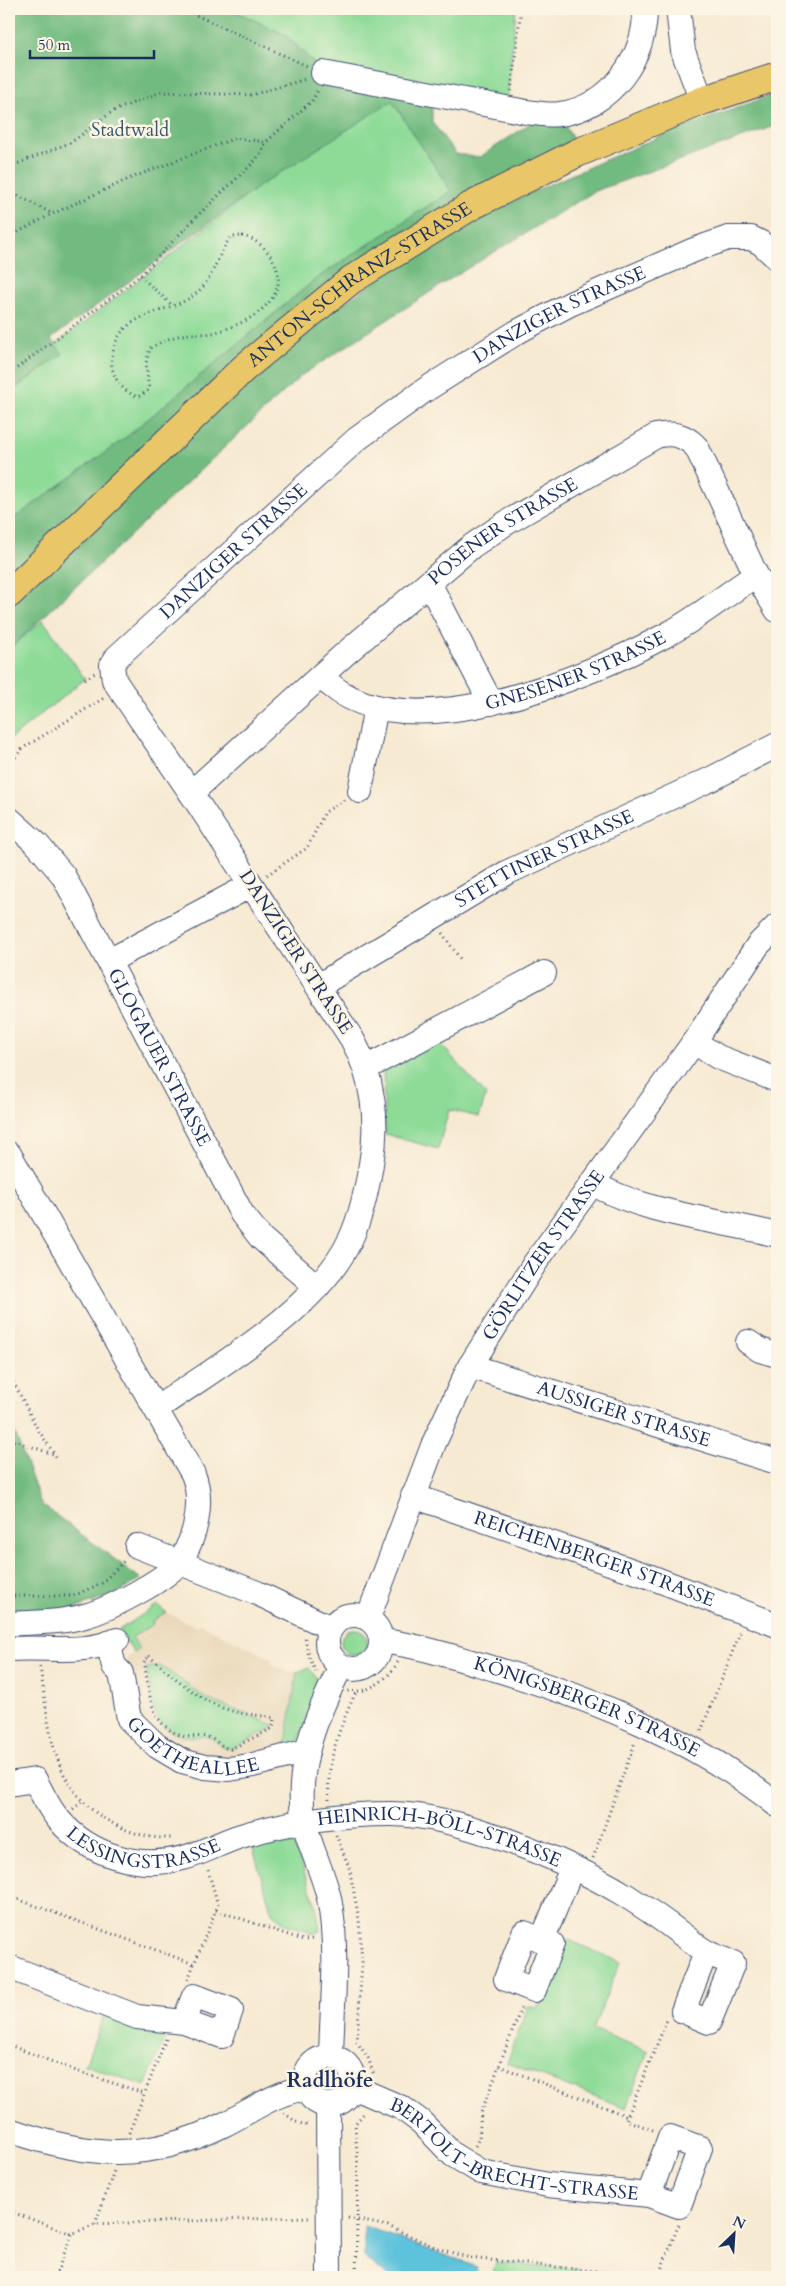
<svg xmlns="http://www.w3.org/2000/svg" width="786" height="2286" font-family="Cardo,serif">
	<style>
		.built { fill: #ead8ba }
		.green { fill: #8edb98; stroke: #54857b }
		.forest { fill: #72bb80; stroke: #46756f }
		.water { fill: #5dc2db; stroke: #3c789c }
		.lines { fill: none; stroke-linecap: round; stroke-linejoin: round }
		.minor-casing { stroke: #3c4b70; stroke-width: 26 }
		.major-casing { stroke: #3c4b70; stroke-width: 30 }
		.path { stroke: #3c4b70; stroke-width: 3; stroke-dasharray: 1 4; stroke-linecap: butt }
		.minor { stroke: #fff; stroke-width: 24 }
		.major { stroke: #e9c769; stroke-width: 28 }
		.labels { text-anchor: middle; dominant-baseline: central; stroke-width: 5; stroke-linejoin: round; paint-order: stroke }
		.park-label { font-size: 19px; fill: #385a6c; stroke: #fcf5e5 }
		.street-label { font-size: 19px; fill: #1b2f5e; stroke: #fcf5e5 }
		.quarter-label { font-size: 21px; font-weight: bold; fill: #1b2f5e; stroke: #fcf5e5 }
	</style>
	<rect width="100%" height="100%" fill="#fcf5e5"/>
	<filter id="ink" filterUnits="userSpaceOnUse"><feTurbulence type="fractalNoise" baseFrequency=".02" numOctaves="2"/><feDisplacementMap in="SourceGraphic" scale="10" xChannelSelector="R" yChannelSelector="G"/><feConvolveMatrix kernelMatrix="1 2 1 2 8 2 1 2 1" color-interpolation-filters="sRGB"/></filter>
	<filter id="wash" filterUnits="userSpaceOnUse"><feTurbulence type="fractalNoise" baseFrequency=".0096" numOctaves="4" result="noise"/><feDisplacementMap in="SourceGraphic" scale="20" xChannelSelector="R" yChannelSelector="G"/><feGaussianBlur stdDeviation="1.12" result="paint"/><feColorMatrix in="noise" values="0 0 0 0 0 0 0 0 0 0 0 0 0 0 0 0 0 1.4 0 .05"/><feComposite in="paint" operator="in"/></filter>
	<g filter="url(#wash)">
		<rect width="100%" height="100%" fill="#f7ead3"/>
		<path class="built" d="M166 1612 197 1627 200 1624 272 1659 270 1663 285 1671 297 1672 307 1677 296 1748 238 1762 184 1757 137 1724 118 1666 139 1649 132 1638 153 1624 151 1621Z"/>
		<path class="green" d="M230 9H516L507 102 323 73 286 35Z
			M392 100 451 191 317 278 124 439 9 522V393L63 354 55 345 258 187Z
			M43 620 85 679 9 740V649Z
			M436 1039 486 1095 479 1117 449 1110 438 1149 385 1134 383 1068Z
			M157 1605 166 1612 152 1621 153 1624 132 1637 139 1649 134 1653 119 1630Z
			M341 1642a13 13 0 1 1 26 0a13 13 0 1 1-26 0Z
			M161 1666 207 1699 274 1725 273 1728 231 1749C221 1748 216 1739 207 1737 198 1735 189 1739 180 1735 145 1723 154 1695 146 1668Z
			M309 1668 320 1682 296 1748 285 1749 297 1672Z
			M290 1834 316 1905 320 1931 315 1933 286 1924 272 1913 251 1842Z
			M564 1938 620 1962 593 2029 648 2051 626 2108 507 2063 528 2006 538 2008Z
			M107 2008 167 2033 145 2086 85 2065Z
			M318 2079a12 12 0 1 1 24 0a12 12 0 1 1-24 0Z
			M496 2262 578 2269 580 2277H491Z"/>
		<path class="forest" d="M9 9H230L286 35 323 73 432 101V122L456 154 480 157 537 119 563 122 574 141 469 198 9 577V522L124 439 317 278 451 191 392 101 258 187 51 339 63 354 9 393Z
			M777 93V125L595 191 455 276 302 375 9 649V608L22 593 261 367 317 322 402 262 529 193 661 136Z
			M9 1416 41 1504 141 1579 116 1594 71 1610 9 1616Z"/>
		<path class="water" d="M364 2226 477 2267 474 2277H389L364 2256Z"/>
	</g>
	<g filter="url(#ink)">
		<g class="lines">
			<defs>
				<g id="minor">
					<path d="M678 9 683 51 702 101"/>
					<path d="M323 73 526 112C537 113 549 116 560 114 611 107 646 57 645 9"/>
					<path d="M429 583 491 703"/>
					<path id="s1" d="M321 676C397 758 587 678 668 634 699 617 727 594 756 575"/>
					<path d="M360 791 376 707"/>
					<path id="s2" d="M191 793 346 653 472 546 506 523 656 436C673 432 686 435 697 448L756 575 777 610"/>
					<path id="s3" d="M9 819 37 844 63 875 242 1214 261 1238 317 1287"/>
					<path d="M109 961 251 885"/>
					<path id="s4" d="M318 986 508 872 711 779 777 745"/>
					<path d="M694 1042 718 1057 777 1080"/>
					<path d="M366 1068 544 973"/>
					<path d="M9 1154 193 1474C204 1501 196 1537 180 1561 168 1579 109 1609 88 1615 63 1623 35 1622 9 1624"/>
					<path d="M592 1183C648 1215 716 1219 777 1235"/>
					<path d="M748 1342 760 1350 777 1355"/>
					<path id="s5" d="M470 1366 777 1462"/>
					<path id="s6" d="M156 1409C219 1365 319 1309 351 1238 362 1214 367 1189 371 1164 379 1122 373 1076 352 1039L191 793 120 689 114 680 112 665 117 657 357 439 425 390 517 332 570 304 694 250 728 238H751L761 243 777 258"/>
					<path id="s7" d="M413 1496 648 1576 777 1625"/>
					<path d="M137 1546 257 1593 331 1628"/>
					<circle cx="354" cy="1642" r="27"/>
					<path id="s8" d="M368 1618 434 1443 470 1366 535 1263 694 1042 758 945 777 926"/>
					<path id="s9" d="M382 1641C421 1646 458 1658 495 1669 595 1700 695 1739 777 1805"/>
					<path id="s10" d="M108 1643 114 1666 121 1673 129 1719 157 1746 182 1761 205 1767 229 1769 249 1766 307 1751"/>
					<path d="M9 1649C46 1646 82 1655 117 1640"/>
					<path id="s11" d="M9 1784 35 1780C42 1793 49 1809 59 1820 89 1855 138 1870 183 1858 203 1853 221 1842 241 1836 288 1822 342 1814 391 1814 456 1814 569 1861 625 1895 644 1907 662 1919 680 1933 689 1939 698 1948 708 1953 716 1957 725 1960 733 1963L709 2022 683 2011 706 1952"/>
					<path d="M524 1933 552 1944 534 1990 506 1979Z"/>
					<path d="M542 1940 572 1868"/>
					<path d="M9 1967 137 2017 184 2022 222 2036 231 2010 194 1996 184 2022"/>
					<circle cx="329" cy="2081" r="24"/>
					<path d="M331 2057C332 2005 339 1949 329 1898 323 1872 310 1848 304 1822 294 1767 317 1714 341 1666"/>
					<path id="s12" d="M353 2087 402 2108 421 2122 453 2155 481 2172 548 2185 649 2195 679 2206 700 2148 670 2137 649 2195"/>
					<path d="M328 2105 329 2277"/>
					<path d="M9 2130C87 2157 146 2163 223 2125 250 2112 275 2092 306 2088"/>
				</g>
				<g id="major">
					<path id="s13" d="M9 594 244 368 351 280 471 206 577 153 702 101 777 76"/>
				</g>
			</defs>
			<use href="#minor" class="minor-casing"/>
			<use href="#major" class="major-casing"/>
			<path class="path" d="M183 9 307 66
				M511 91 521 9
				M9 167 72 142 113 111 161 92 251 95 306 79
				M9 191 51 213
				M242 236C254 238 265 247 272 258 295 297 250 323 216 332 208 335 198 333 190 334 175 335 163 341 150 348L146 363 149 390 138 397C125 392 115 383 112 367 111 360 112 355 114 348 123 311 169 314 194 295 213 282 217 254 231 237Z
				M9 237 52 214 131 178 235 138 266 142 312 101 318 90
				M140 276 172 305
				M9 374 140 276 196 217 253 163 261 153 266 142
				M85 679 95 673
				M9 765 23 748 104 698
				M267 875 307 848 325 812 344 800
				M442 933 461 960
				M9 1373 37 1428 57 1458
				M9 1439 53 1454
				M9 1596H73L102 1583 125 1560
				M305 1638 309 1657 316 1672
				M149 1656C173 1676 201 1703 232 1711 246 1715 261 1715 274 1718L273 1728 231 1749C221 1748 216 1739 207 1737 198 1735 189 1739 180 1735 148 1724 149 1688 144 1660Z
				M40 1667C50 1730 50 1791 114 1824 133 1834 151 1839 173 1838
				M348 1691C369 1694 388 1679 398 1662
				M701 1731 741 1630
				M329 1800C326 1762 340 1726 356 1692
				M73 1809 82 1802
				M336 1835 349 1867 359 1919 362 1962 357 2042 368 2058 374 2075
				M593 1858 635 1742
				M9 1896 194 1964
				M216 1910 303 1940 315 1939
				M188 1979 218 1905 208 1870
				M9 2045 79 2072 144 2093
				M499 2066 627 2116
				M284 2113 296 2122 309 2126
				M653 2130 626 2120 667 2020
				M129 2133 166 2039
				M475 2146 479 2138 481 2113 522 2006
				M9 2211 72 2234 95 2224 309 2217
				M348 2218 388 2226 437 2248 470 2258 652 2277
				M95 2224 114 2171
				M55 2277 72 2234
				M356 2277 358 2169 355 2124 365 2112
				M658 2277 679 2224"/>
			<use href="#minor" class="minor"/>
			<use href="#major" class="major"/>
		</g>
	</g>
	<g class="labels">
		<g class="park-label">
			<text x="130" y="130">Stadtwald</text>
		</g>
		<g class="street-label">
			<text stroke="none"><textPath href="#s13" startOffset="469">ANTON-SCHRANZ-STRASSE</textPath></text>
			<text stroke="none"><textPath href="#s6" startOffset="1486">DANZIGER STRASSE</textPath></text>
			<text stroke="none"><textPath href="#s2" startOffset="408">POSENER STRASSE</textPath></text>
			<text stroke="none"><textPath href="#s6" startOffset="1081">DANZIGER STRASSE</textPath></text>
			<text stroke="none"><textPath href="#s1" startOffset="270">GNESENER STRASSE</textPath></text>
			<text stroke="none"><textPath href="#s4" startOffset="260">STETTINER STRASSE</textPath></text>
			<text transform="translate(296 952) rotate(57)">DANZIGER STRASSE</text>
			<text stroke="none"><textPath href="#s3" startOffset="284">GLOGAUER STRASSE</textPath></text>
			<text stroke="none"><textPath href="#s8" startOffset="405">GÖRLITZER STRASSE</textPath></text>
			<text stroke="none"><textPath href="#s5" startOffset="161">AUSSIGER STRASSE</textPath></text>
			<text stroke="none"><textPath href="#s7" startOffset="192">REICHENBERGER STRASSE</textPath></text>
			<text stroke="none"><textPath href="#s9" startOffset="216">KÖNIGSBERGER STRASSE</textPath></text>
			<text stroke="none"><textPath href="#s10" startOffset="154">GOETHEALLEE</textPath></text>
			<text stroke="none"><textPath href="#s11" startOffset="168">LESSINGSTRASSE</textPath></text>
			<text stroke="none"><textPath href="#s11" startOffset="475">HEINRICH-BÖLL-STRASSE</textPath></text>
			<text stroke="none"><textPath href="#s12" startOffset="178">BERTOLT-BRECHT-STRASSE</textPath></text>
		</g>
		<g class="quarter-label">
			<text x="330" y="2080">Radlhöfe</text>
		</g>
	</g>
	<rect width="786" height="2286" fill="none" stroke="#fcf5e5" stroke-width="30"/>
	<g transform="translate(734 2234) rotate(25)" stroke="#fcf5e5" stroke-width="4" paint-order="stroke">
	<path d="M0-4L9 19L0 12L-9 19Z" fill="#1b2f5e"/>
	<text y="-8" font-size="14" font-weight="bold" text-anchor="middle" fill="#1b2f5e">N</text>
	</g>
	<path d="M30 50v8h124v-8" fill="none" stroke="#1b2f5e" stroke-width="2.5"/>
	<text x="38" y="50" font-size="15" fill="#1b2f5e" stroke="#fcf5e5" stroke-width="4" paint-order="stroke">50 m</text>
</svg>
